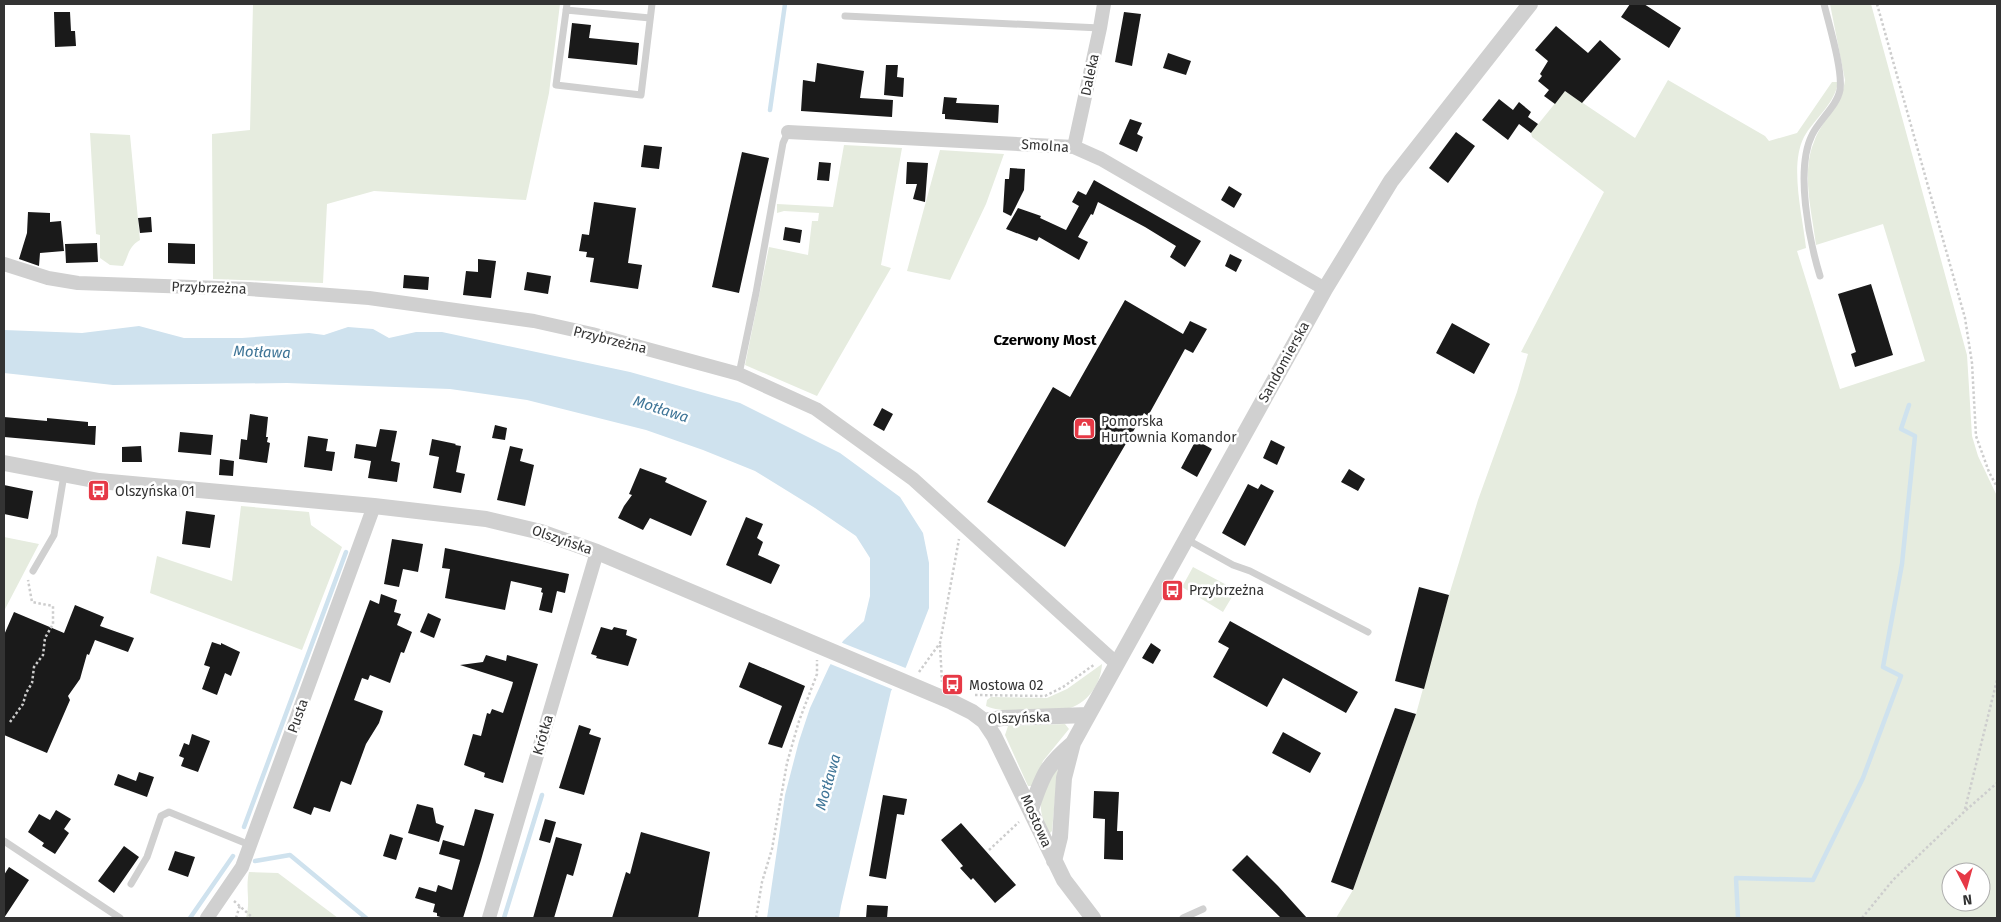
<svg xmlns="http://www.w3.org/2000/svg" width="2001" height="922" font-family="'Fira Sans',sans-serif">
	<style>
		.green { fill: #e6ecdf; fill-rule: evenodd }
		.water { fill: #cfe2ee }
		.pier { fill: #fff }
		.lines { fill: none; stroke-linecap: round; stroke-linejoin: round }
		.stream { stroke: #cfe2ee; stroke-width: 4.5 }
		.building { fill: #1a1a1a }
		.path { stroke: #cdcdcd; stroke-width: 2.5; stroke-dasharray: 2.5 2.5; stroke-linecap: butt }
		.service { stroke: #d0d0d0; stroke-width: 7 }
		.minor { stroke: #d0d0d0; stroke-width: 14 }
		.tertiary { stroke: #d0d0d0; stroke-width: 16 }
		.labels { text-anchor: middle; dominant-baseline: central; stroke-width: 5; stroke-linejoin: round; paint-order: stroke }
		.street-label { font-size: 14px; fill: #333; stroke: #fff }
		.poi-label { font-size: 14px; fill: #333; stroke: #fff; text-anchor: start }
		.neighbourhood-label { font-size: 15px; font-weight: bold; fill: #000; stroke: #fff }
		.water-label { font-size: 15px; font-style: italic; fill: #3f7597; stroke: #fff }
	</style>
	<rect width="100%" height="100%" fill="#fff"/>
	<path class="green" d="M253 4H560L549 93 526 200 374 191 327 204 323 283 213 279 212 134 250 130Z
		M1830 4H1871L1967 355 1972 436 1978 456 1997 496V918H1336L1353 890 1416 714 1449 595 1478 500 1517 392 1528 354 1521 352 1604 192 1532 137 1531 133 1565 91 1635 138 1668 80 1765 136 1769 141 1797 133 1832 82H1838C1835 104 1814 119 1804 137 1789 166 1803 217 1806 248L1797 251 1840 389 1925 361 1883 224 1816 245C1812 212 1801 173 1814 142 1822 119 1842 105 1845 80ZM1951 872H1981V902H1951Z
		M90 133 130 135 140 240C128 247 129 255 123 266L110 265 100 258V235L96 234Z
		M844 145 902 148 881 265 891 268 817 396 745 365 769 247 808 255 812 221H818L819 213 784 211 777 213V204L833 207Z
		M940 150 1004 154 986 204 950 280 907 271Z
		M241 506 309 512 311 525 342 547 302 650 150 593 157 556 232 581Z
		M4 537 39 544 4 611Z
		M1193 567 1236 590 1223 612 1182 587Z
		M1102 664C1101 684 1087 705 1066 709 1055 710 1043 709 1031 710 1016 710 1000 712 986 706L987 700 991 697 1047 698 1067 689Z
		M1065 724 1069 729 1043 761 1033 786H1028L1005 735 1008 726Z
		M1058 767 1052 831 1050 833 1048 832C1034 801 1042 794 1058 767Z
		M249 872 278 873 338 918H246C251 900 245 889 249 872Z"/>
	<path class="water" d="M139 326 184 338H242L309 333 324 335 348 327 373 329 389 338 416 332H442L630 372 740 403 840 453 900 497 923 533 929 563V608L906 667 891 691 841 906 839 918H767L785 795 799 741 810 708 829 667 843 641 864 621 870 596V558L856 536 815 508 755 471 703 450 646 430 527 400 450 389 287 383 113 385 4 373V330L82 333Z"/>
	<path class="pier" d="M840 642 908 669 894 690 828 663Z"/>
	<g class="lines">
		<path class="stream" d="M770 110 785 4
			M244 827 346 552
			M255 861 290 855 366 918
			M190 918 233 856
			M504 918 542 795
			M1738 918 1736 878 1813 880 1863 778 1901 676 1883 667 1902 564 1915 436 1901 429 1909 405"/>
	</g>
	<path class="building" d="M1630 4H1644L1681 28 1669 48 1621 17Z
		M54 12H70L71 31H75L76 46 55 47Z
		M1124 12 1141 14 1132 66 1115 62Z
		M572 23 591 25 589 38 639 43 637 65 568 58Z
		M1556 26 1588 53 1600 40 1621 59 1582 103 1565 91 1555 104 1544 96 1549 90 1538 81 1542 76 1540 74 1548 61 1535 50Z
		M1168 53 1191 61 1186 75 1163 68Z
		M817 63 864 71 860 98 893 100 892 117 801 111 803 80 815 82Z
		M886 65H898L897 77 904 78 903 97 884 95Z
		M944 97 957 98 956 103 999 105 998 123 945 119V114H942Z
		M1499 99 1513 110 1519 102 1531 112 1528 117 1538 124 1531 133 1519 124 1508 140 1482 120Z
		M1130 119 1142 123 1137 134 1143 137 1137 152 1119 144Z
		M1456 132 1475 146 1448 183 1429 168Z
		M644 145 662 147 659 169 641 167Z
		M742 152 769 158 739 293 712 287Z
		M819 162 831 163 829 181 817 180Z
		M907 162 928 163 925 202 913 199 917 184H906Z
		M1010 168 1025 169 1024 190 1011 216 1003 212 1005 179H1009Z
		M1094 180 1201 241 1185 267 1170 257 1176 246 1145 227 1098 202 1093 215 1091 214 1078 237 1088 242 1079 260 1039 237 1037 241 1006 229 1018 208 1041 216 1040 218 1066 230 1079 206 1072 202 1078 191 1086 195Z
		M1229 186 1242 194 1234 208 1221 200Z
		M594 202 636 208 628 263 642 265 638 289 590 282 594 258 586 257 587 252 579 251 582 234 589 235Z
		M28 212 50 213V222L61 221 64 251 40 253 39 266 19 259 27 233Z
		M151 217 152 232 140 233 138 218Z
		M785 227 802 230 800 243 783 240Z
		M97 243 98 262 66 263 65 244Z
		M168 243 195 244V264L168 263Z
		M1230 254 1242 260 1236 272 1225 266Z
		M478 259 496 261 491 298 463 295 466 271 478 272Z
		M527 272 551 276 548 294 524 290Z
		M404 275 429 277 428 290 403 288Z
		M1871 284 1893 355 1855 367 1851 354 1856 352 1838 294Z
		M1125 300 1183 334 1190 321 1207 329 1193 353 1185 349 1148 416 1144 413 1065 547 987 502 1053 387 1070 397Z
		M1452 323 1490 344 1474 374 1436 353Z
		M882 408 893 414 884 431 873 425Z
		M250 414 268 417 266 437H268L267 442 270 443 267 463 239 459 241 439 247 440Z
		M4 417 47 421V418L88 422V426H96L95 445 4 437Z
		M495 425 507 428 505 440 492 438Z
		M380 429 397 431 391 461 400 463 397 482 368 478 371 461 354 458 356 444 376 447Z
		M180 432 213 435 211 455 178 452Z
		M308 436 328 439 326 451 335 452 332 471 304 467Z
		M432 439 456 444 455 445 461 446 456 472 465 474 461 493 433 488 439 457 429 455Z
		M1196 440 1212 449 1197 477 1181 468Z
		M1271 440 1285 447 1277 465 1263 458Z
		M141 446 142 462H122V447Z
		M510 446 523 449 520 461 534 465 525 506 497 500Z
		M220 459 234 461 233 476 219 475Z
		M640 468 667 478 665 482 707 501 691 536 650 518 643 530 618 518 624 506 632 495 629 494Z
		M1349 469 1365 479 1358 491 1341 482Z
		M1248 484 1258 489 1261 484 1274 491 1245 546 1222 533Z
		M4 485 33 491 28 519 4 514Z
		M186 511 215 515 210 548 182 544Z
		M746 517 763 524 757 538 763 542 758 555 780 565 771 584 726 565Z
		M392 539 423 544 418 572 403 569 399 587 384 584Z
		M445 548 569 574 565 593 557 591 552 613 539 610 543 593 541 592 542 588 511 581 505 610 445 598 450 569 442 568Z
		M1419 587 1449 595 1424 689 1395 681Z
		M381 594 397 600 394 612 401 614 397 625 412 632 404 653 401 652 390 683 370 675 368 680 362 678 354 700 383 711 379 723 366 744 351 785 341 781 330 812 314 807 311 815 293 808 370 600 379 604Z
		M75 605 104 617 100 626 134 638 128 652 95 640 89 655 87 654 80 679 68 696 70 700 47 753 4 735V635L14 612 64 633Z
		M428 613 441 619 434 638 420 632Z
		M1230 621 1358 692 1346 713 1283 678 1267 707 1213 677 1229 648 1218 642Z
		M601 627 612 630 614 627 627 630 626 635 637 639 628 666 596 658 597 656 591 654Z
		M212 642 221 645V643L240 652 231 676 225 673 217 695 202 689 210 667 204 665Z
		M1151 643 1161 650 1153 664 1142 658Z
		M486 655 506 661 507 655 538 664 503 783 484 777 485 773 464 765 473 734 481 736 487 713 490 714 492 709 503 713 512 686 513 682 460 665 483 662Z
		M749 662 805 686 782 748 768 744 782 706 739 687Z
		M1395 708 1416 714 1353 890 1331 882Z
		M579 725 591 729 589 734 601 738 584 795 559 788Z
		M1283 732 1321 753 1310 773 1272 753Z
		M192 734 210 741 198 772 181 766 184 758 179 756 184 743 189 745Z
		M139 772 154 777 147 797 114 785 118 774 136 781Z
		M1094 791 1119 792 1117 831H1123V860L1104 859 1105 819 1093 818Z
		M883 795 907 799 904 815 897 814 886 879 869 876Z
		M417 804 433 808 436 823 444 826 439 842 408 833Z
		M475 809 494 814 481 860 463 918H444L437 916V913L433 912 435 904 415 898 419 887 436 892 438 885 452 890 460 860 439 854 443 840 464 846Z
		M56 810 71 819 64 829 69 833 55 854 42 846 44 843 28 832 39 814 50 820Z
		M545 819 556 822 550 843 539 840Z
		M961 823 1016 885 995 903 973 878 971 880 960 868 963 866 941 840Z
		M641 832 710 852 698 918H612L626 872 630 874Z
		M390 834 403 838 396 860 383 856Z
		M556 837 582 844 577 862 573 876 567 874 554 918H533Z
		M124 846 139 857 114 893 98 881Z
		M175 851 195 857 188 877 168 870Z
		M1247 855 1278 886 1307 918H1281L1232 870Z
		M9 867 29 880 4 918V875Z
		M867 905 888 906 887 918H866Z"/>
	<g class="lines">
		<path class="path" d="M1877 4 1965 318 1972 363 1976 436 1989 472 1997 487
			M940 645 942 682
			M919 672 940 643 959 539
			M975 695 1045 696 1063 687 1095 664
			M10 722 23 704 26 693 32 683 34 667 43 655 45 638 53 624V606L32 602 28 580
			M1965 809 1997 680
			M989 850 1019 822
			M234 901 253 918
			M236 918 240 905
			M756 918 762 882 772 849 787 763 799 721 817 674V660
			M1862 918 1893 880 1965 811 1997 783"/>
		<path class="service" d="M567 4 556 85 641 95 652 4
			M566 10 650 18
			M845 16 1100 28
			M1820 276C1809 240 1795 169 1812 135 1819 120 1837 106 1840 90 1843 70 1829 25 1824 4
			M739 374 756 293 783 143 788 132
			M1186 539 1233 565 1250 571 1368 632
			M33 571 54 535 64 475
			M4 841 120 918
			M131 884 147 857 161 816 169 812 250 845
			M1183 918 1203 909"/>
		<path class="minor" d="M788 132 1074 147 1101 159 1325 289
			M1074 147 1100 28 1104 4
			M4 264 48 278 78 283 249 289 316 294 369 298 534 321 592 334 739 374 816 409 913 479 1117 664
			M207 918 242 867 374 506
			M489 918 597 552"/>
		<path class="tertiary" d="M4 463 99 481 374 506 486 519 541 532 597 552 952 702 972 712 984 721 994 736 1064 880 1093 918
			M984 721 1002 718 1088 715
			M1031 809C1043 775 1045 767 1073 743
			M1054 861 1060 837 1064 778 1073 743 1084 723 1325 289 1391 181 1530 4"/>
	</g>
	<defs>
		<symbol id="shop-square" viewBox="-11 -11 22 22"><rect x="-9" y="-9" width="18" height="18" rx="4" fill="#e63946" stroke="#fff"/><path d="M-5-2.5h2.3a2.7 3.5 0 0 1 5.4 0H5L5.5 6h-11ZM-1.5-2.5h3a1.5 2.3 0 0 0-3 0Z" fill="#fff"/></symbol>
		<symbol id="bus-square" viewBox="-11 -11 22 22"><rect x="-9" y="-9" width="18" height="18" rx="4" fill="#e63946" stroke="#fff"/><path d="M-5-6H5V4H4V6H2V4H-2V6H-4V4H-5ZM-3.5-4V0h7V-4ZM-3.5 1.2v1.5H-2V1.2ZM2 1.2v1.5H3.5V1.2Z" fill="#fff"/></symbol>
	</defs>
	<g fill-rule="evenodd">
		<use href="#shop-square" x="1072" y="416" width="25" height="25"/>
		<use href="#bus-square" x="86" y="478" width="25" height="25"/>
		<use href="#bus-square" x="1160" y="578" width="25" height="25"/>
		<use href="#bus-square" x="940" y="672" width="25" height="25"/>
	</g>
	<g class="labels">
		<g class="street-label">
			<text transform="translate(1090 75) rotate(-78)">Daleka</text>
			<text transform="translate(1045 146) rotate(4)">Smolna</text>
			<text transform="translate(209 288) rotate(2)">Przybrzeżna</text>
			<text transform="translate(610 340) rotate(14)">Przybrzeżna</text>
			<text transform="translate(1284 362) rotate(-61)">Sandomierska</text>
			<text transform="translate(562 540) rotate(19)">Olszyńska</text>
			<text transform="translate(298 716) rotate(-70)">Pusta</text>
			<text transform="translate(1019 718) rotate(-2)">Olszyńska</text>
			<text transform="translate(543 735) rotate(-74)">Krótka</text>
			<text transform="translate(1036 821) rotate(66)">Mostowa</text>
		</g>
		<g class="poi-label">
			<text x="1101" y="421">Pomorska<tspan x="1101" dy="16">Hurtownia Komandor</tspan></text>
			<text x="115" y="491">Olszyńska 01</text>
			<text x="1189" y="590">Przybrzeżna</text>
			<text x="969" y="685">Mostowa 02</text>
		</g>
		<g class="neighbourhood-label">
			<text x="1045" y="340">Czerwony Most</text>
		</g>
		<g class="water-label">
			<text transform="translate(262 352) rotate(2)">Motława</text>
			<text transform="translate(661 409) rotate(18)">Motława</text>
			<text transform="translate(828 782) rotate(-74)">Motława</text>
		</g>
	</g>
	<rect width="2001" height="922" fill="none" stroke="#333333" stroke-width="10"/>
	<g transform="translate(1966 887) rotate(174)"><circle r="24" fill="#ffffff" stroke="#adadad"/>
	<path d="M0-4L9 19L0 12L-9 19Z" fill="#e63946"/>
	<text y="-8" font-size="14" font-weight="bold" text-anchor="middle" fill="#333333">N</text>
	</g>
</svg>
